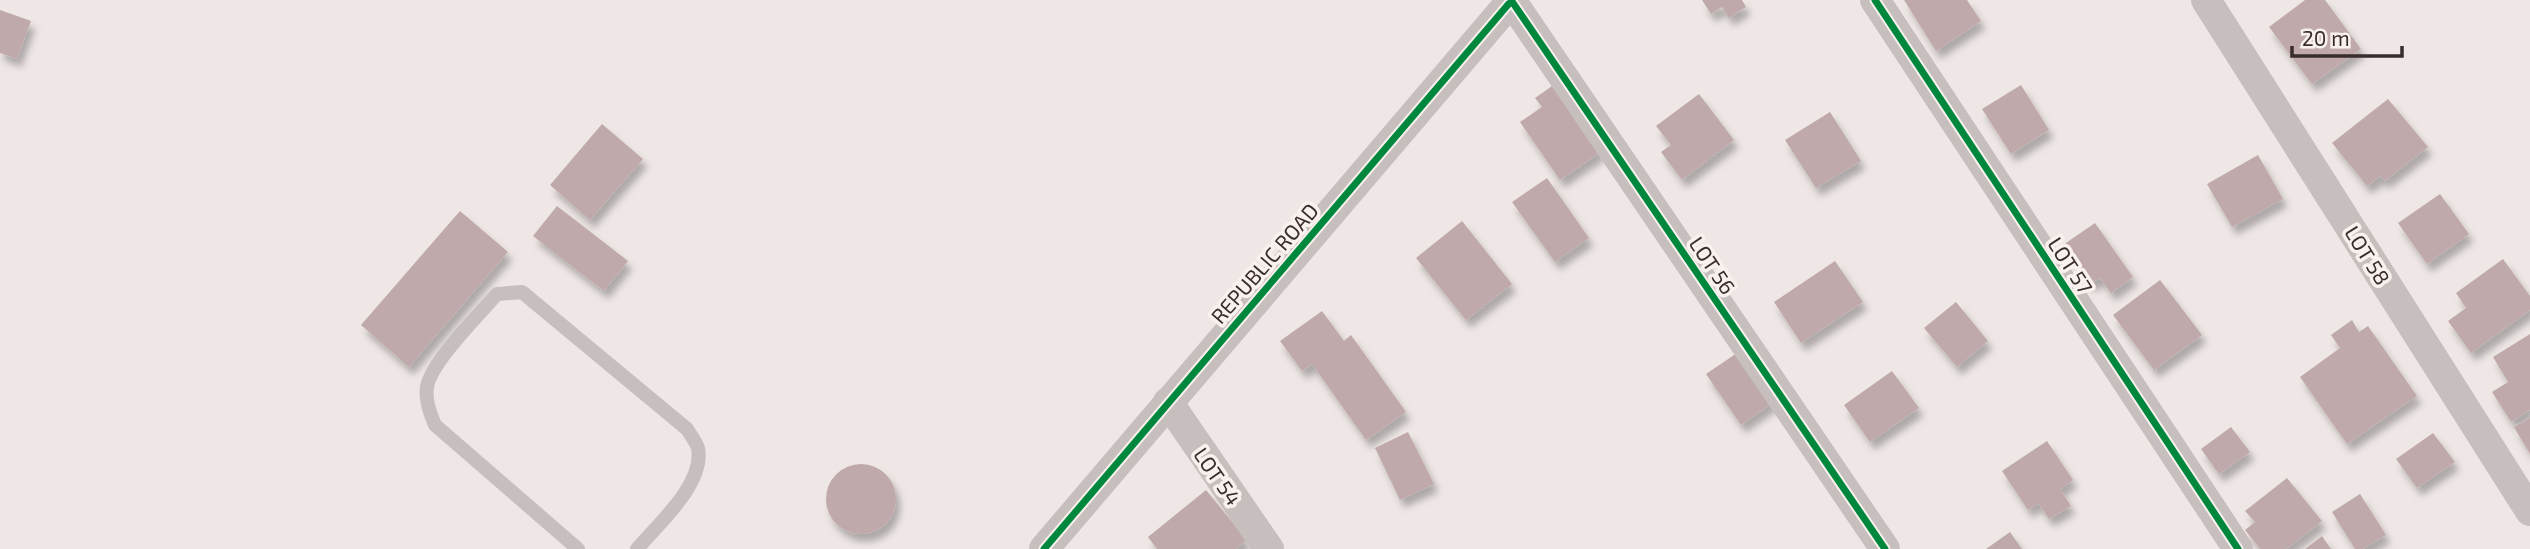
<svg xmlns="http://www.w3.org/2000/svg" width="2530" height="549" font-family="'Exo 2',sans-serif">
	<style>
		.building { fill: #bfa9aa; filter: url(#shadow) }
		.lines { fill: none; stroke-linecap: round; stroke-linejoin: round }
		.lane { stroke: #c7bfbd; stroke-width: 14 }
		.street { stroke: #c7bfbd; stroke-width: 30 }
		.cycleway-casing { stroke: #f9f1ee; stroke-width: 11 }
		.cycleway { stroke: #00873e; stroke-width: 7 }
		.labels { text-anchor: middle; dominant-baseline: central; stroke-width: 7; stroke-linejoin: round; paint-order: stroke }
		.street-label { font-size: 21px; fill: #382c2c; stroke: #f9f1ee }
	</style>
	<defs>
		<filter id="shadow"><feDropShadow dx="4.5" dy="8" stdDeviation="3.5" flood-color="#0004"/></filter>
	</defs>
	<rect width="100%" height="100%" fill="#eee7e6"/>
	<path class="building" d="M1702 0H1742L1746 7 1729 18 1722 7 1711 14Z
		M1904 0H1967L1981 21 1936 51Z
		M2305 0H2325L2361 49 2312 84 2269 27Z
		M0 10 31 21 17 59 0 53Z
		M1555 84 1602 151 1560 180 1520 122 1542 107 1535 98Z
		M2021 85 2049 130 2011 154 1982 109Z
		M1699 94 1734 140 1682 180 1661 152 1671 145 1656 126Z
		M2388 99 2428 147 2385 181 2380 176 2367 186 2332 143Z
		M1830 112 1861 161 1816 188 1785 140Z
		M602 124 643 159 590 220 550 185Z
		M2258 155 2283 199 2232 227 2207 184Z
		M1547 178 1589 238 1555 262 1512 202Z
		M2440 194 2469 234 2427 264 2398 223Z
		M557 206 628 261 604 291 533 236Z
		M460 211 508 252 409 367 361 325Z
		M1462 221 1512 284 1466 320 1416 258Z
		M2095 223 2133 277 2111 293 2100 278 2090 284 2063 245Z
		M2503 259 2530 296V310L2471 353 2448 321 2466 308 2456 293Z
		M1835 261 1863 302 1801 343 1774 302Z
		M2160 280 2202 335 2154 370 2113 315Z
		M1956 302 1988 341 1957 367 1924 328Z
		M1322 311 1344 341 1351 335 1406 412 1366 440 1312 364 1302 371 1280 341Z
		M2352 320 2359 332 2368 326 2417 396 2347 444 2300 377 2340 348 2331 335Z
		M2530 334V410L2511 422 2492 392 2508 382 2493 357Z
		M1740 351 1775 401 1741 425 1706 374Z
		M1892 371 1919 408 1870 442 1844 405Z
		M2530 418V454L2514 427Z
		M2231 427 2250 452 2219 474 2201 449Z
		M1408 432 1434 484 1400 500 1375 448Z
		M2433 433 2455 462 2417 488 2396 459Z
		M2047 441 2073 480 2060 489 2071 506 2049 519 2038 503 2028 510 2002 471Z
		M826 499a35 35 0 1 1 70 0a35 35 0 1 1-70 0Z
		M2287 478 2322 521 2286 549H2260L2245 530 2255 522 2245 511Z
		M1206 490 1247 540 1236 549H1157L1148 537Z
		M2360 494 2386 535 2363 549H2355L2332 512Z
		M2010 532 2022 549H1986Z
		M2322 536 2331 549H2305Z"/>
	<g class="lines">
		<path class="lane" d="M578 549 435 425C430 413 425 400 427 387 431 362 479 315 497 294L522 292 687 429C690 434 696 442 698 448 705 484 658 524 637 549"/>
		<path class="street" d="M1511 0 1885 549
			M1875 0 2238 549
			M2206 0 2530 511
			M1168 402 1269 549
			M1044 549 1512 0"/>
		<defs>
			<path id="cycleway" d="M1511 0 1885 549
				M1875 0 2238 549
				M1044 549 1512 0"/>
		</defs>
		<use href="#cycleway" class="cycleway-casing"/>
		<use href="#cycleway" class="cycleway"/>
	</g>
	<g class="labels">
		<g class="street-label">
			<text transform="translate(2368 255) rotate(58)">LOT 58</text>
			<text transform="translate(1264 263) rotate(-49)">REPUBLIC ROAD</text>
			<text transform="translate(1713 265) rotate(56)">LOT 56</text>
			<text transform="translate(2071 265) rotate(57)">LOT 57</text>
			<text transform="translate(1218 476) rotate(55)">LOT 54</text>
		</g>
	</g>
	<path d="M2292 46v10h110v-10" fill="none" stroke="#382c2c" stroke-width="3.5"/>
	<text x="2302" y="46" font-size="21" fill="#382c2c" stroke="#f9f1ee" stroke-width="5" paint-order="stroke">20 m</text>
</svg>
